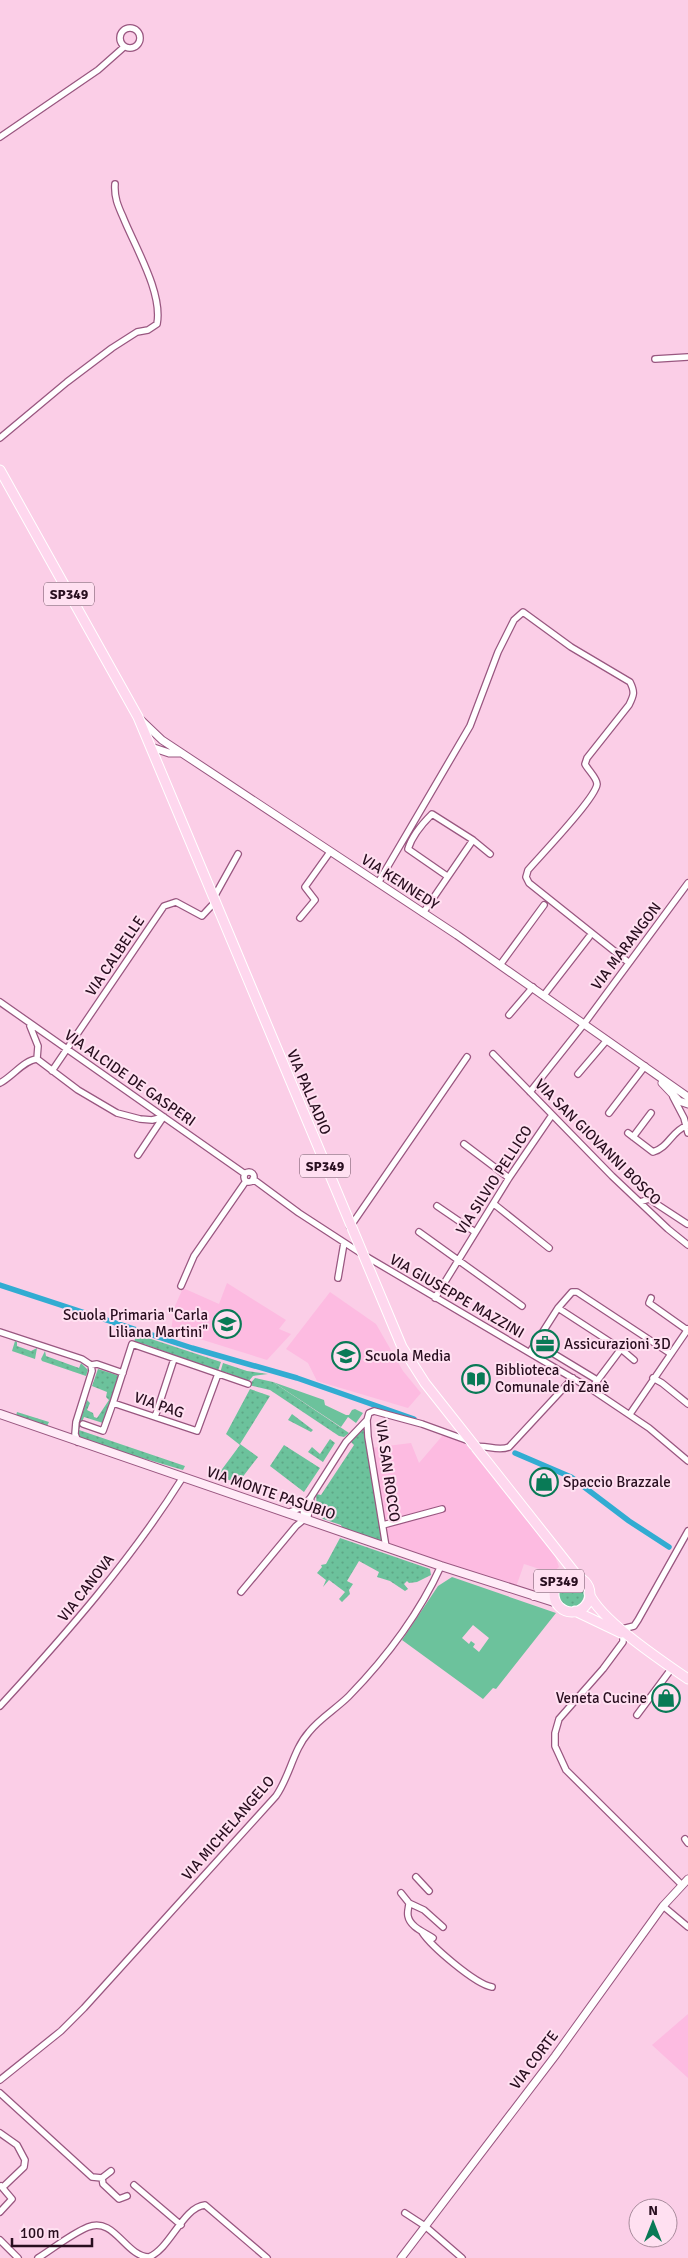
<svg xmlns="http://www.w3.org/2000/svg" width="688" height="2258" font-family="Signika,sans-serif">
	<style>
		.built { fill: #fdbbe1 }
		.grass { fill: url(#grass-dots) }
		.garden { fill: #6cc29c; fill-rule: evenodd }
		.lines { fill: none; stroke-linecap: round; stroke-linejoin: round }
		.canal { stroke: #32acd2; stroke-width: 5.5 }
		.minor-casing { stroke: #995780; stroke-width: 8 }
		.tertiary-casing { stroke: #995780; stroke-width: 9 }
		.secondary-casing { stroke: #995780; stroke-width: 10 }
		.primary-casing { stroke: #fff; stroke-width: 11 }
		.minor { stroke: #fff; stroke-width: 5.5 }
		.tertiary { stroke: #fff; stroke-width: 7 }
		.secondary { stroke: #ffebf7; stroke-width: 8 }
		.primary { stroke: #fed7ee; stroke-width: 9 }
		.labels { text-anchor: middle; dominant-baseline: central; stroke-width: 4; stroke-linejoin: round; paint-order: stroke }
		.shield { fill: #ffe0f1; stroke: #684d5e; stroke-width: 1 }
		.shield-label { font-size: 14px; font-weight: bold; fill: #280e1f }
		.street-label { font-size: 15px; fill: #280e1f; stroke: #ffe0f1 }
		.poi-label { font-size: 15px; fill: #280e1f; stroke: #ffe0f1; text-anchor: start }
	</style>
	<defs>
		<pattern id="grass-dots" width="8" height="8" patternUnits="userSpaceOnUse" patternTransform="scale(1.25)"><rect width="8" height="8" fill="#6cc29c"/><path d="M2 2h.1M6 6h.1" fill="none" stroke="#5ea686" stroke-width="1.8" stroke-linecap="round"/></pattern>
	</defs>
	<rect width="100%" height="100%" fill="#fbcee7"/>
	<path class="built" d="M227 1283 286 1320 279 1329 291 1334 267 1360 171 1330 175 1306 183 1288 219 1304Z
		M330 1292 376 1324 403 1371 421 1393 408 1408 317 1381 308 1363 286 1349Z
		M443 1435 464 1442 526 1520 531 1523 555 1556 559 1567 552 1573 524 1564 516 1587 390 1544 371 1448 411 1443 419 1463Z
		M688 2014V2078L652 2045Z"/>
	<path class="grass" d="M136 1334 221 1362 218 1371 144 1344 134 1343Z
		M15 1341 17 1342V1346L31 1351 37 1348 35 1359 12 1351Z
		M45 1351 46 1356 79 1368 81 1363 88 1370 86 1376 42 1361 41 1359Z
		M223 1363 247 1371 268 1374 253 1376 248 1382 225 1372 224 1374 220 1373Z
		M98 1369 120 1376 103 1423 84 1417 79 1430 185 1466 183 1470 81 1440 77 1429 87 1400 90 1403 87 1410 93 1413 94 1417 97 1418 109 1400 106 1397 107 1392 92 1386Z
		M255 1378 273 1382 349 1433 344 1437 339 1436 270 1390 249 1385Z
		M250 1389 270 1396 240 1444 258 1457 238 1483 217 1476 240 1445 226 1434Z
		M17 1412 49 1422 47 1426 16 1416Z
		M292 1414 313 1430 311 1432 288 1420Z
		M363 1428 365 1430 383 1540 380 1542 343 1530 341 1525 323 1519 317 1511 316 1494 321 1495 354 1445 350 1441Z
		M330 1439 335 1443 323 1462 308 1452 312 1447 320 1454Z
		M284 1445 320 1468 304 1492 270 1466Z
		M340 1538 430 1569 431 1575 417 1582 409 1583 407 1581 404 1584 408 1589 405 1591 390 1581 377 1577 379 1572 359 1561 347 1581 353 1584 349 1590 350 1594 342 1602 339 1599 345 1592 329 1580 323 1587 326 1580 317 1573 322 1567 321 1565 326 1564Z
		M558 1594a13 13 0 1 1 26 0a13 13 0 1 1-26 0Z"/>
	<path class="garden" d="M273 1382 324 1400 325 1405 346 1415H349L352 1410 355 1409 363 1413 356 1423 348 1417 341 1427Z
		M452 1577 556 1613 496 1689 493 1688 483 1699 402 1640 438 1586ZM473 1625 489 1638 479 1652 473 1647 475 1644 471 1641 469 1644 462 1638Z"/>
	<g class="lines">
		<path class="canal" d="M0 1285 192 1348 297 1378 414 1419
			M515 1453 571 1477 629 1521 669 1547"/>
		<defs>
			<path id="minor" d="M120 38a10 10 0 1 1 20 0a10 10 0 1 1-20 0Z
				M0 137 98 70 124 47
				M655 359 688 357
				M0 438 67 382 112 348 137 332 148 330 157 324C163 293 135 247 123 217 118 206 114 197 115 184
				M447 876 408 849C412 836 423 823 432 814L473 840
				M378 883 470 726 498 652 514 620 523 612 571 647 630 682C635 692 634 695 629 705L587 758 585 764C588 770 597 778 597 784 596 798 540 856 528 870L526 877 529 883 628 962
				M213 899 238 854
				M423 913 473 840 490 854
				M300 918 315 900 305 887 330 852
				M500 965 544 905
				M544 995 589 937
				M0 1002 245 1174
				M509 1015 533 987
				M493 1054 612 1176 668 1229 688 1245
				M37 1059 78 1090 117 1113 140 1119 152 1120 164 1117
				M52 1071 164 906 176 902 202 916 215 902
				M578 1074 607 1040
				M0 1083C12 1077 24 1060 37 1059L38 1046 30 1026
				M530 1092 584 1024 688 883
				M673 1097 684 1118 688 1133
				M609 1113 645 1066
				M628 1133 653 1152C668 1148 672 1131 686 1126
				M633 1137 651 1113
				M464 1144 509 1178
				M138 1155 162 1119
				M244 1177a5 5 0 1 1 10 0a5 5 0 1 1-10 0Z
				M253 1179 299 1213 362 1254 591 1389 649 1428 688 1461
				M640 1202 649 1199 687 1224
				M494 1204 549 1248
				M437 1206 475 1232
				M350 1227 467 1057
				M419 1232 522 1306
				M338 1278 344 1243
				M181 1286 194 1256 246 1181
				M435 1298 509 1178 552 1115
				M651 1298 649 1303 687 1330
				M558 1308 621 1349 634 1360
				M0 1332 82 1359 91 1365 92 1371 76 1422 75 1434 78 1442
				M536 1343 597 1380
				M530 1352 558 1308 572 1292H577L671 1354
				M91 1365 97 1364 123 1373
				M218 1374 197 1431 113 1403 132 1344 248 1384
				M653 1378 662 1383 688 1404
				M591 1389 621 1349
				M630 1414 688 1329
				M155 1417 174 1359
				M83 1424 103 1431 113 1403
				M474 1447C486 1444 497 1452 509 1447L573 1378
				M311 1497 346 1442 367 1420
				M287 1513 303 1507
				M383 1525 442 1509
				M386 1547 368 1437 367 1420 369 1413 374 1411 422 1424 469 1441
				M241 1592 296 1526 308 1516 311 1497 303 1507 304 1519
				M622 1629 634 1626 638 1620 688 1531
				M623 1633V1642L603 1669 559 1719 555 1733V1746L566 1770 682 1885
				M0 1706C66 1634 131 1560 183 1477
				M637 1715 672 1668
				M685 1839 688 1843
				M416 1877 429 1891
				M401 1893 409 1903C409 1907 407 1911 408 1916 410 1927 424 1932 433 1938
				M409 1903 424 1910 443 1927
				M663 1906 688 1927
				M422 1932C431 1946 475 1984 492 1987
				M0 2080 61 2031 84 2008 276 1796C290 1776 293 1750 309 1732 320 1718 336 1709 349 1696 386 1658 419 1614 441 1566
				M0 2093 92 2177 102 2178 111 2171
				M0 2133 17 2145 25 2160 24 2167 3 2187
				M102 2178 103 2184 119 2199 127 2196
				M134 2185 181 2225
				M0 2212 12 2199 1 2186
				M405 2213 425 2226 462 2258
				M0 2240 18 2258
				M38 2258C54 2248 71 2234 88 2227 114 2216 126 2257 149 2257 170 2249 183 2207 205 2205L267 2258"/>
			<path id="tertiary" d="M140 719 162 740 457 935 688 1097
				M151 747 169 753H181
				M662 1083 679 1101 688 1104
				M401 2258 555 2056 663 1906 688 1879"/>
			<path id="secondary" d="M0 1414 441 1566 557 1603
				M534 1596 551 1592 555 1587"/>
			<path id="primary" d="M0 470 138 717 402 1347 425 1383 579 1578
				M554 1594a18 18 0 1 1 36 0a18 18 0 1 1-36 0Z
				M589 1593C600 1620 662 1661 688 1679
				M575 1611 621 1633"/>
		</defs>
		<use href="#minor" class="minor-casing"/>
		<use href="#tertiary" class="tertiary-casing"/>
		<use href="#secondary" class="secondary-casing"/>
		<use href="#primary" class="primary-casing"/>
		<use href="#minor" class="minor"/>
		<use href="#tertiary" class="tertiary"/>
		<use href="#secondary" class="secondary"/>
		<use href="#primary" class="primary"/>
	</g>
	<defs>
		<symbol id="school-ring" viewBox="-11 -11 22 22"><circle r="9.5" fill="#ffe0f1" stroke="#097a56" stroke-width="1.5"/><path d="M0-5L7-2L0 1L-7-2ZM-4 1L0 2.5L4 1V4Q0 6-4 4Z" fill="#097a56"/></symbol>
		<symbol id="office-ring" viewBox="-11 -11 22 22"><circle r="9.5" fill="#ffe0f1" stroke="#097a56" stroke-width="1.5"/><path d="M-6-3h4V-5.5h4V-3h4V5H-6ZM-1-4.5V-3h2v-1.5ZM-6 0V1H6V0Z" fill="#097a56"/></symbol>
		<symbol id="library-ring" viewBox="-11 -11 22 22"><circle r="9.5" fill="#ffe0f1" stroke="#097a56" stroke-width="1.5"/><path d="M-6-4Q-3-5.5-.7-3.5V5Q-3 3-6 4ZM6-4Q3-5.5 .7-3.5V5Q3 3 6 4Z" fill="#097a56"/></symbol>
		<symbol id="shop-ring" viewBox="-11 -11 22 22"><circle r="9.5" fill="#ffe0f1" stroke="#097a56" stroke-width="1.5"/><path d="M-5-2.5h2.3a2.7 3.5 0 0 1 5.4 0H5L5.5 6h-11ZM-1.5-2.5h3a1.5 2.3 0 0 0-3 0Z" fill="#097a56"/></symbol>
	</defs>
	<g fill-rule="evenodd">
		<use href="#school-ring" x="211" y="1308" width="32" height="32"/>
		<use href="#office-ring" x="529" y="1328" width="32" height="32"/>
		<use href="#school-ring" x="330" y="1340" width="32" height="32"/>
		<use href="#library-ring" x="460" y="1363" width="32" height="32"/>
		<use href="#shop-ring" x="528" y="1466" width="32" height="32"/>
		<use href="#shop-ring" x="650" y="1682" width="32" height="32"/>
	</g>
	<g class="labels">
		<g class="shield">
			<rect x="44" y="582.5" width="50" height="23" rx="4"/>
			<rect x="300" y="1154.5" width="50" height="23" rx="4"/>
			<rect x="534" y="1569.5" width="50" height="23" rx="4"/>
		</g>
		<g class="shield-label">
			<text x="69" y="594">SP349</text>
			<text x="325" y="1166">SP349</text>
			<text x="559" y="1581">SP349</text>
		</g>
		<g class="street-label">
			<text transform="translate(400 882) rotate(33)">VIA KENNEDY</text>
			<text transform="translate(626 946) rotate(-53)">VIA MARANGON</text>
			<text transform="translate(115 956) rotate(-56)">VIA CALBELLE</text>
			<text transform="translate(130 1078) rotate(35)">VIA ALCIDE DE GASPERI</text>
			<text transform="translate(309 1092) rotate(67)">VIA PALLADIO</text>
			<text transform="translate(598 1142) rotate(45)">VIA SAN GIOVANNI BOSCO</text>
			<text transform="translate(494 1180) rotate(-57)">VIA SILVIO PELLICO</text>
			<text transform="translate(457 1296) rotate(30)">VIA GIUSEPPE MAZZINI</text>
			<text transform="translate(159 1405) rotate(19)">VIA PAG</text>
			<text transform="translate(388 1471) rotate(82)">VIA SAN ROCCO</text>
			<text transform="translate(271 1493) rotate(19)">VIA MONTE PASUBIO</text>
			<text transform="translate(86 1588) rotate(-52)">VIA CANOVA</text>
			<text transform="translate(228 1828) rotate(-49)">VIA MICHELANGELO</text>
			<text transform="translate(534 2060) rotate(-53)">VIA CORTE</text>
		</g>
		<g class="poi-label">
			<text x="208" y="1315" text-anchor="end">Scuola Primaria "Carla<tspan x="208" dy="17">Liliana Martini"</tspan></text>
			<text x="564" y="1344">Assicurazioni 3D</text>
			<text x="365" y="1356">Scuola Media</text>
			<text x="495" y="1370">Biblioteca<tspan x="495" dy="17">Comunale di Zanè</tspan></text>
			<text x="563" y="1482">Spaccio Brazzale</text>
			<text x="647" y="1698" text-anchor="end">Veneta Cucine</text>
		</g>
	</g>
	<g transform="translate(653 2223)"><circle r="24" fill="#ffe0f1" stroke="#a98c9d"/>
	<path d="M0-4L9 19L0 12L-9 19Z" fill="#097a56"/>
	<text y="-8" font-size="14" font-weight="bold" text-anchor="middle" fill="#280e1f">N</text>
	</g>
	<path d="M12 2238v8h80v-8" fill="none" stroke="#280e1f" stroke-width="2.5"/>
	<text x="20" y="2238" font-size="15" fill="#280e1f" stroke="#ffe0f1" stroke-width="4" paint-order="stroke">100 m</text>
</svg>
